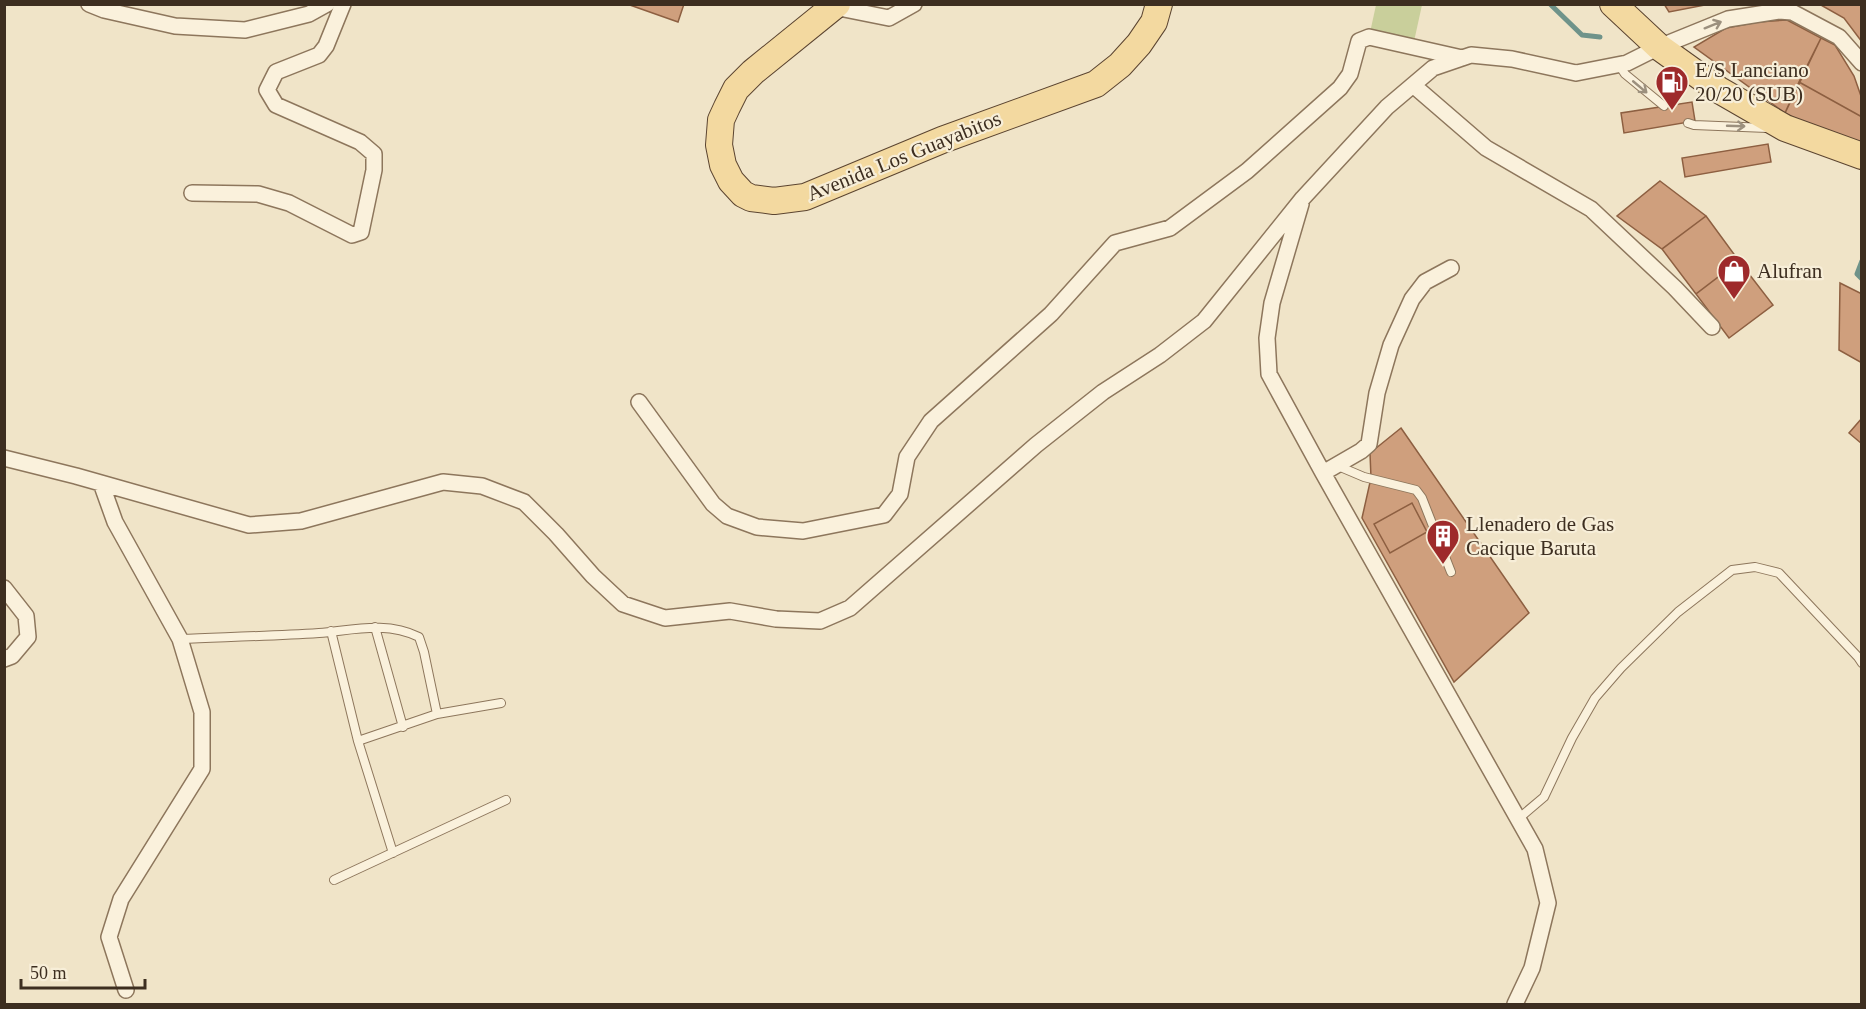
<svg xmlns="http://www.w3.org/2000/svg" width="1866" height="1009" font-family="'Times New Roman',serif">
	<style>
		.green { fill: #c9cf9b }
		.lines { fill: none; stroke-linecap: round; stroke-linejoin: round }
		.stream { stroke: #6f938a; stroke-width: 5 }
		.building { fill: #cf9f7d; stroke: #8d5f41; stroke-width: 1.5 }
		.lane-casing { stroke: #8d765c; stroke-width: 10 }
		.street-casing { stroke: #8d765c; stroke-width: 18 }
		.primary-casing { stroke: #5b4430; stroke-width: 28 }
		.lane { stroke: #faf1dc; stroke-width: 8 }
		.street { stroke: #faf1dc; stroke-width: 15 }
		.primary { stroke: #f3d9a0; stroke-width: 26 }
		.oneway { stroke: #9c907e }
		.labels { text-anchor: middle; dominant-baseline: central; stroke-width: 4.5; stroke-linejoin: round; paint-order: stroke }
		.poi-label { font-size: 21px; fill: #3d2e20; stroke: #f7eed8; text-anchor: start }
		.street-label { font-size: 21px; fill: #3d2e20; stroke: #f7eed8 }
	</style>
	<rect width="100%" height="100%" fill="#f0e4c8"/>
	<path class="green" d="M1376 5H1422L1413 46 1369 37Z"/>
	<g class="lines">
		<path class="stream" d="M1550 4 1582 35 1600 37
			M1862 261 1857 274 1862 279"/>
	</g>
	<path class="building" d="M627 4H684L678 22Z
		M1664 4H1710L1669 12Z
		M1819 4H1862V42L1844 18Z
		M1787 20 1821 38 1785 113 1694 47 1726 28 1758 22Z
		M1821 38 1835 45 1854 76 1862 99V117L1799 82Z
		M1799 82 1862 117V142L1823 133 1785 113Z
		M1692 102 1695 121 1624 133 1621 113Z
		M1768 144 1771 162 1685 177 1682 158Z
		M1660 181 1706 216 1662 249 1617 216Z
		M1706 216 1739 261 1696 294 1662 249Z
		M1739 261 1773 305 1729 338 1696 294Z
		M1840 283 1862 294V363L1839 350Z
		M1862 418V444L1849 433Z
		M1401 428 1529 613 1454 682 1362 518 1371 478 1370 453Z
		M1412 503 1427 532 1390 553 1374 524Z"/>
	<g class="lines">
		<defs>
			<path id="lane" d="M1619 65 1625 74 1664 106
				M1688 123 1694 125 1767 128
				M1338 466 1364 477 1416 490 1422 498 1451 572
				M375 627 403 727
				M331 631 358 741 437 714
				M180 639C227 637 273 636 319 633 354 630 386 621 419 637L424 652 437 714 501 703
				M358 741 393 853
				M1518 819 1544 797 1572 738 1595 698 1621 668 1678 612 1732 570 1755 567 1779 573 1858 657 1862 663
				M334 880 506 800"/>
			<path id="street" d="M89 4 104 10 175 26 245 30 309 14 327 4
				M834 7 889 18 914 4
				M1413 85 1486 148 1591 209 1675 288 1712 327
				M192 193 258 194 289 203 352 235 361 232 374 170V154L360 142 276 105 267 90 276 72 319 55 326 46 343 4
				M1301 204 1272 303 1267 338 1269 374 1323 473 1535 849 1548 903 1532 968 1515 1004
				M639 402 713 504 727 516 757 527 803 531 884 515 900 494 907 457 931 421 1051 314 1115 243 1170 228 1247 171 1340 88 1350 74 1359 41 1369 37 1462 58
				M4 458 76 476 249 525 301 521 443 482 482 486 524 502 556 534 593 576 623 604 665 618 730 611 776 619 820 621 850 608 1036 445 1103 392 1160 355 1204 321 1303 198 1387 107 1433 68 1471 55 1512 59 1576 73 1627 63 1659 47 1728 19 1779 11 1792 12 1839 37 1862 63
				M1323 473 1361 451 1369 444 1377 393 1391 345 1412 299 1425 282 1451 268
				M101 483 115 522 180 639 202 712V769L121 899 109 937 126 990
				M4 588 26 616 28 637 12 656 4 659"/>
			<path id="primary" d="M837 4 753 72 736 89 727 107 721 120 719 145 723 165 731 181 743 194 751 198 774 201 805 197 942 140 1096 84 1120 65 1139 44 1154 22 1159 4
				M1613 4 1659 47 1719 90 1785 128 1862 156"/>
		</defs>
		<use href="#lane" class="lane-casing"/>
		<use href="#street" class="street-casing"/>
		<use href="#primary" class="primary-casing"/>
		<use href="#lane" class="lane"/>
		<use href="#street" class="street"/>
		<use href="#primary" class="primary"/>
	</g>
	<defs><path id="oneway-shaft" d="M-6 0H5M1.5-3L5.5 0L1.5 3" fill="none" stroke-width="1.6" stroke-linecap="round" stroke-linejoin="round" transform="scale(1.5)"/></defs>
	<g class="oneway">
		<use href="#oneway-shaft" transform="translate(1713 25) rotate(-22)"/>
		<use href="#oneway-shaft" transform="translate(1640 87) rotate(40)"/>
		<use href="#oneway-shaft" transform="translate(1736 126) rotate(2)"/>
	</g>
	<defs>
		<symbol id="fuel-pin" viewBox="-11 -11 22 30"><path d="M0 17L-7.5 6A9.5 9.5 0 1 1 7.5 6Z" fill="#9e2a2b" stroke="#f7eed8"/><path d="M-5.5-6h7V0h2V4h1.3V-2.5L3-4.5l.8-.8L6-3V5H2.5V1h-1V6h-7ZM-4.2-4.7v3.2H.2V-4.7Z" fill="#fff"/></symbol>
		<symbol id="shop-pin" viewBox="-11 -11 22 30"><path d="M0 17L-7.5 6A9.5 9.5 0 1 1 7.5 6Z" fill="#9e2a2b" stroke="#f7eed8"/><path d="M-5-2.5h2.3a2.7 3.5 0 0 1 5.4 0H5L5.5 6h-11ZM-1.5-2.5h3a1.5 2.3 0 0 0-3 0Z" fill="#fff"/></symbol>
		<symbol id="building-pin" viewBox="-11 -11 22 30"><path d="M0 17L-7.5 6A9.5 9.5 0 1 1 7.5 6Z" fill="#9e2a2b" stroke="#f7eed8"/><path d="M-4-6H4V6H1V3H-1V6H-4ZM-2.5-4.3h1.7v1.8h-1.7ZM.8-4.3h1.7v1.8H.8ZM-2.5-1h1.7V.8h-1.7ZM.8-1h1.7V.8H.8Z" fill="#fff"/></symbol>
	</defs>
	<g fill-rule="evenodd">
		<use href="#fuel-pin" x="1653" y="63" width="38" height="52"/>
		<use href="#shop-pin" x="1715" y="252" width="38" height="52"/>
		<use href="#building-pin" x="1424" y="517" width="38" height="52"/>
	</g>
	<g class="labels">
		<g class="poi-label">
			<text x="1695" y="70">E/S Lanciano<tspan x="1695" dy="24">20/20 (SUB)</tspan></text>
			<text x="1757" y="271">Alufran</text>
			<text x="1466" y="524">Llenadero de Gas<tspan x="1466" dy="24">Cacique Baruta</tspan></text>
		</g>
		<g class="street-label">
			<text transform="translate(904 156) rotate(-22)">Avenida Los Guayabitos</text>
		</g>
	</g>
	<rect width="1866" height="1009" fill="none" stroke="#3d2e20" stroke-width="12"/>
	<path d="M21 979v9h124v-9" fill="none" stroke="#3d2e20" stroke-width="3"/>
	<text x="30" y="979" font-size="18" fill="#3d2e20" stroke="#f7eed8" stroke-width="4.5" paint-order="stroke">50 m</text>
</svg>
